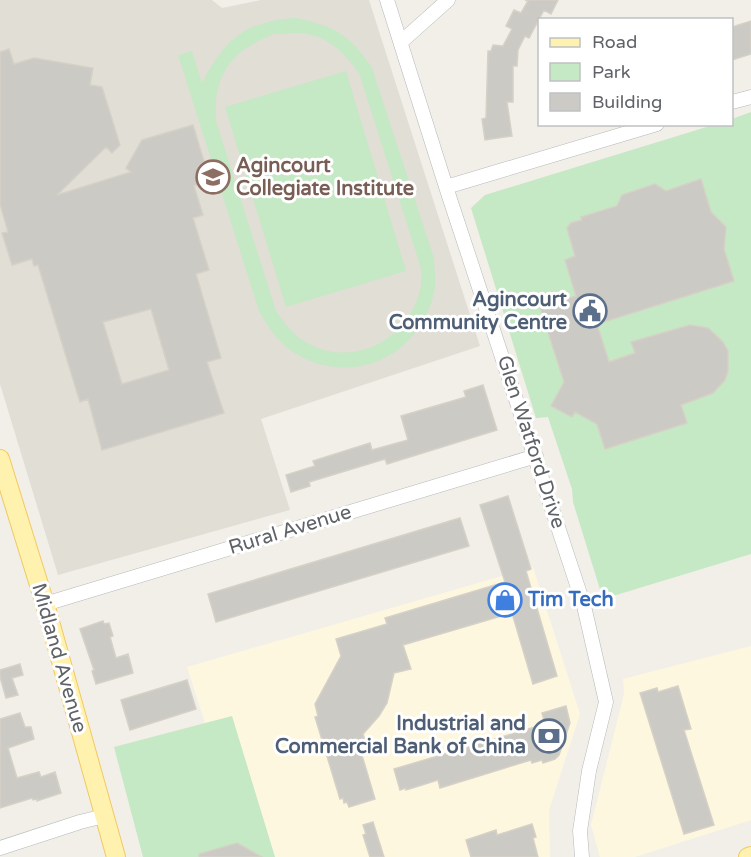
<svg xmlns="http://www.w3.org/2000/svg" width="751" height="857" font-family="'Varela Round',sans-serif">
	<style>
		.commercial { fill: #fef7e0 }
		.education { fill: #e1ded6 }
		.green { fill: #c5e8c5; fill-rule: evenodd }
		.building { fill: #cccac5; stroke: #d6d1c6; stroke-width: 1.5; fill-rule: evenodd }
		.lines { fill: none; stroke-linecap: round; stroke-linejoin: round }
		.minor-casing { stroke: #b5b8bc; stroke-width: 15 }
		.major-casing { stroke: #f2c960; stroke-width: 20 }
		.minor { stroke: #fff; stroke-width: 14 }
		.major { stroke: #fff2af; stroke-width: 18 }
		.labels { text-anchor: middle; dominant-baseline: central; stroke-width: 6; stroke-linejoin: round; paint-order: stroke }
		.education-label { font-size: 20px; font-weight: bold; fill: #785e54; stroke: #fff; text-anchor: start }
		.service-label { font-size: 20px; font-weight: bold; fill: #4e5e75; stroke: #fff; text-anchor: end }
		.street-label { font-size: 20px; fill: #5f6368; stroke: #fff }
		.shop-label { font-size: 20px; font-weight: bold; fill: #366cbe; stroke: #fff; text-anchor: start }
	</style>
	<rect width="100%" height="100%" fill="#f1efe8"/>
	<path class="commercial" d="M533 567 580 714 549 810 550 857H275L232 717 205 723 187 667Z
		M751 646V820L635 857H600L591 825 624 694 623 679Z"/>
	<path class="education" d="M0 0H212L222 8 261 0H369L480 346 261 419 290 510 58 575 0 384Z"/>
	<path class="green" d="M295 18C333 25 351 35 372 68L434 258C434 266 436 276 435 285 434 302 426 318 416 331 389 369 338 378 298 355 281 346 268 328 259 311L178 55 192 51 202 83C225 39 244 22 295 18ZM274 34C284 34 297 32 307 34 330 38 346 55 359 73L420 265C421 271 422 278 421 284 414 336 356 369 309 344 295 337 285 324 276 311L216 121C213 74 231 51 274 34Z
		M346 71 406 271 286 307 225 107Z
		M751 112V554L603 599 573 502 572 489 548 417 536 418 471 208 485 195 713 125 732 124V119Z
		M232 716 275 857H143L114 747Z"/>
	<path class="building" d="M525 0H558L551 14 544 10 529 38 525 36 518 50 517 66H513V102H507L512 136 485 140 482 119 486 118 488 51H491L493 45 503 46 512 29 506 26 514 10 521 13 528 1Z
		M751 21V54L732 60V27Z
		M9 49 14 64 34 58 93 68 90 85 102 87 120 145 112 153 106 147 57 195 131 172 126 168 142 140 193 125 210 181 194 186 203 215 193 218 209 270 196 274 221 358 207 362 224 413 102 450 88 399 80 402 38 265 34 266 32 259 12 265 2 233 8 232 0 204V52ZM151 309 169 370 122 384 103 322Z
		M701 179 711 212 726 227 724 249 734 281 597 324 609 362 635 353 631 342 690 325 708 328 723 342 728 351V371L725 380 713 393 681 405 687 423 605 449 597 424 575 412 572 417 551 406 564 382 540 307 576 296 565 260 575 256 567 228 571 223 582 220 581 217 617 206 622 195 655 184 666 191Z
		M483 385 497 430 387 464 385 459 309 482 310 486 291 492 286 475 315 466 313 461 370 443 372 450 408 440 401 416 466 397 464 391Z
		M508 496 531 569 526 571 557 676 533 684 512 613 403 645 411 669 394 673 387 703 379 716 363 734 368 750 361 752 375 799 349 807 347 802 344 803 343 798 340 799 315 717 318 716 315 704 341 656 336 639 387 624 385 618 505 582 480 505Z
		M460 518 469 546 216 622 208 594Z
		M103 621 104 624 109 623 113 636 110 637 116 658 128 654 133 673 96 684 92 671 94 670 80 629Z
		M20 664 23 675 12 678 18 695 6 698 0 677V670Z
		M187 680 196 709 130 730 121 700Z
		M678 686 691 729 684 730 714 825 684 834 640 693 657 688 658 692Z
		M566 706 570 723 559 755 555 759 543 763 542 760 532 763 531 760 440 788 438 780 406 790V788L400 790 394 769 545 724 542 713Z
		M20 713 25 727H31L34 739 8 748 17 778 39 772 41 777 55 772 61 793 37 801V799L33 800 32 798 0 808V719Z
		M373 822 384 857H370L363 835 366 834 363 825Z
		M532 824 536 837 533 838 538 857H471L466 840 496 830 497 835Z
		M237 843 262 857H199V854Z"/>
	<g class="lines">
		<defs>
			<path id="minor" d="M387 0 446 187 584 606 606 702 589 771 580 831 582 857
				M401 42 448 0
				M732 102 751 97
				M446 187 657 124
				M45 604 536 456
				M0 848 80 822 104 816"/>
			<path id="major" d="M0 459 45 604 116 857
				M748 857 751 856"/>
		</defs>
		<use href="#minor" class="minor-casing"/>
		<use href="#major" class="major-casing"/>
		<use href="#minor" class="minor"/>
		<use href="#major" class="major"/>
	</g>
	<defs>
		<symbol id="school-ring" viewBox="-11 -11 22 22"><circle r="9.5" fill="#fff" stroke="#8d6e63" stroke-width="1.5"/><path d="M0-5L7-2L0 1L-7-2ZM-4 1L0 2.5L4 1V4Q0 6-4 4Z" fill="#8d6e63"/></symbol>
		<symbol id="civic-ring" viewBox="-11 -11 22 22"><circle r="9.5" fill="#fff" stroke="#5c6f8a" stroke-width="1.5"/><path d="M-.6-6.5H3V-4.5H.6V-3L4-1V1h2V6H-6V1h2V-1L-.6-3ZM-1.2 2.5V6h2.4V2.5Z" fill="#5c6f8a"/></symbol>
		<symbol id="shop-ring" viewBox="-11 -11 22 22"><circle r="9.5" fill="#fff" stroke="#3f7fe0" stroke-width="1.5"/><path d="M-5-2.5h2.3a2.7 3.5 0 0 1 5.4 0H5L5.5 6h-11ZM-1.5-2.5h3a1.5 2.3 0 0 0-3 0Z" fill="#3f7fe0"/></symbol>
		<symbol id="bank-ring" viewBox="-11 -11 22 22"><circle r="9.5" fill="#fff" stroke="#5c6f8a" stroke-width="1.5"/><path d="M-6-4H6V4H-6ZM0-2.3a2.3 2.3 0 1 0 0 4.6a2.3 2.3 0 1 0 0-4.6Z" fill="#5c6f8a"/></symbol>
	</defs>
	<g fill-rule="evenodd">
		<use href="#school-ring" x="194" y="158" width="38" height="38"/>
		<use href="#civic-ring" x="571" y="292" width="38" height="38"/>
		<use href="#shop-ring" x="486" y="581" width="38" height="38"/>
		<use href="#bank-ring" x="530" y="717" width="38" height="38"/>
	</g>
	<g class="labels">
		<g class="education-label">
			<text x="236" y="166">Agincourt<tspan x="236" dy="23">Collegiate Institute</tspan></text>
		</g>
		<g class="service-label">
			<text x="567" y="300">Agincourt<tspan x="567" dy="23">Community Centre</tspan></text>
			<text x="526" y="724">Industrial and<tspan x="526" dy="23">Commercial Bank of China</tspan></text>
		</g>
		<g class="street-label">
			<text transform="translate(531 442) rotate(72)">Glen Watford Drive</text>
			<text transform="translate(290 530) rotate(-17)">Rural Avenue</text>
			<text transform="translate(59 658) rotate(74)">Midland Avenue</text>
		</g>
		<g class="shop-label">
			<text x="528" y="600">Tim Tech</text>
		</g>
	</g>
	<rect x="538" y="18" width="195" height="108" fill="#ffffff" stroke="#bfc1c3" stroke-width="1.5"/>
	<rect x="550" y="38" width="30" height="9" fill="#fff2af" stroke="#bfc1c3" stroke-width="1.5"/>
	<text x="592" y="48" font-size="18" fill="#5f6368">Road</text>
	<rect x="550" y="63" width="30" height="18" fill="#c5e8c5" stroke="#bfc1c3" stroke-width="1.5"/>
	<text x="592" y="78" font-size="18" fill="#5f6368">Park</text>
	<rect x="550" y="93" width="30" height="18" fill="#cccac5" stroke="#bfc1c3" stroke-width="1.5"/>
	<text x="592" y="108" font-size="18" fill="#5f6368">Building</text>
</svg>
